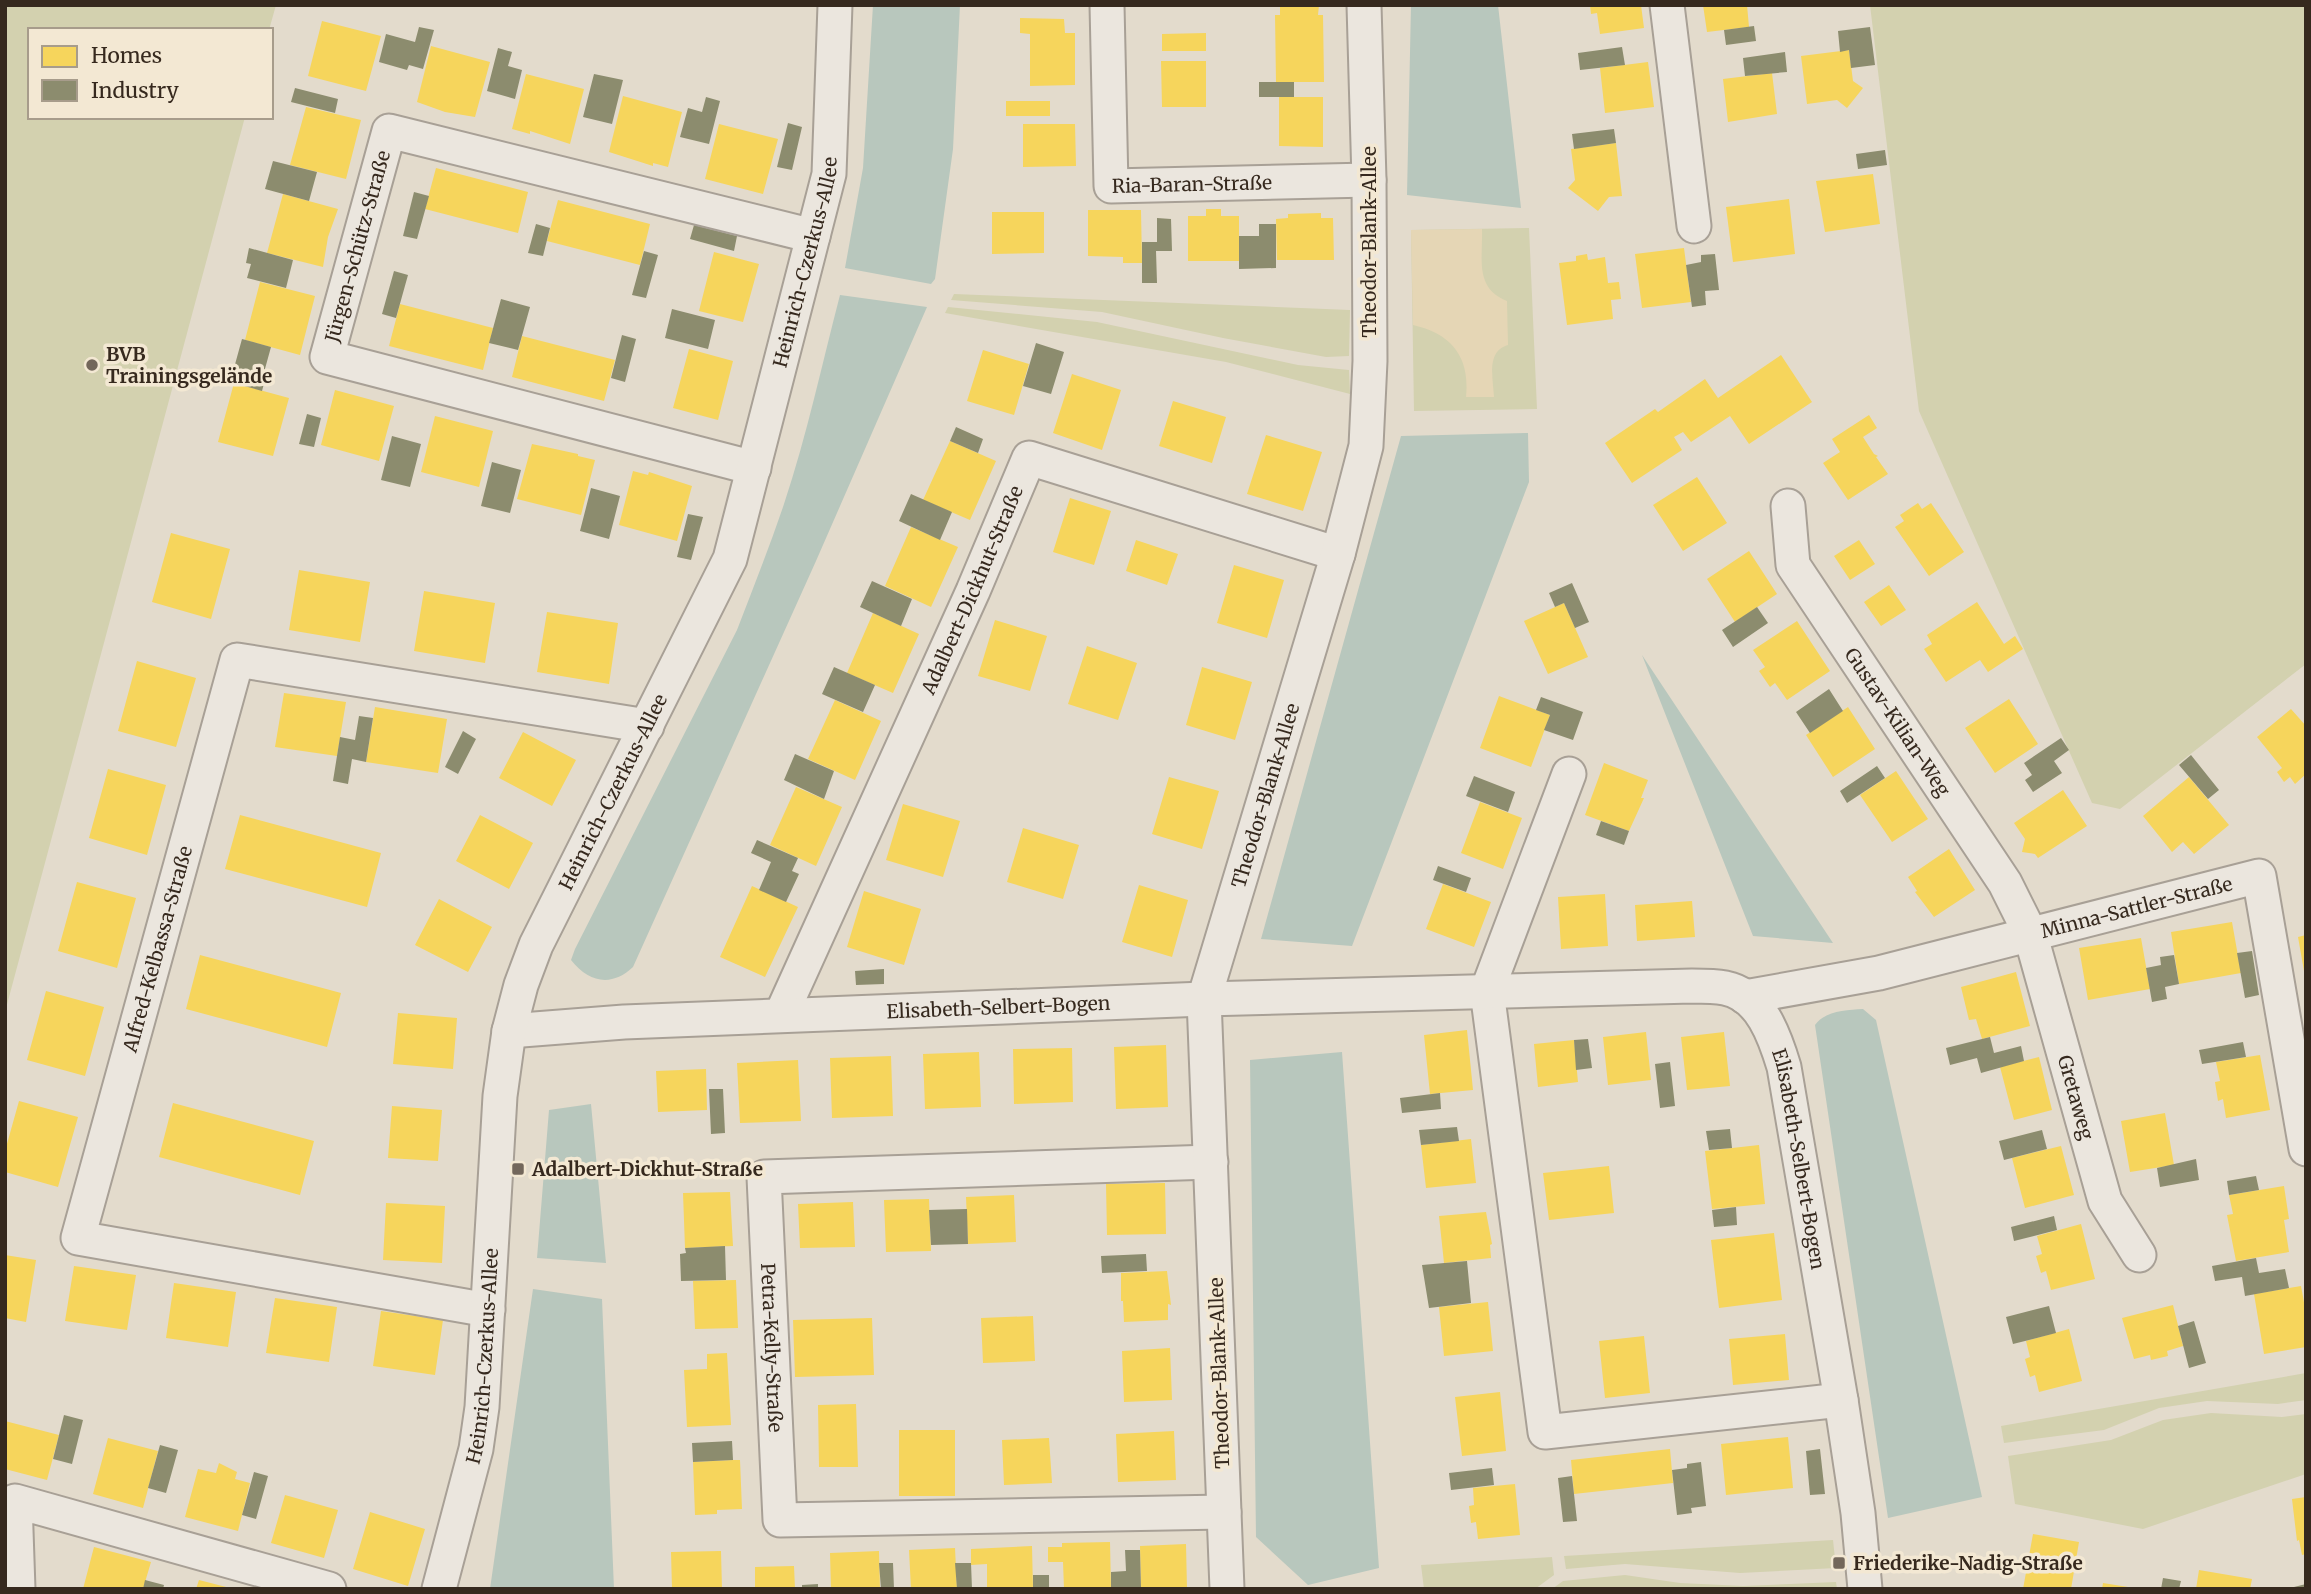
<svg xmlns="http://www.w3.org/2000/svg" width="2311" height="1594" font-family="Merriweather,serif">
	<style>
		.green { fill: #d3d1af }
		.sand { fill: #e5d6b5 }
		.water { fill: #b8c7bd }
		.homes { fill: #f6d55c }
		.industry { fill: #8c8c6e }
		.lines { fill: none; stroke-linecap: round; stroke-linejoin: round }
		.minor-casing { stroke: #a8a096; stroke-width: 37 }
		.minor { stroke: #ebe6de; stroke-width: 33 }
		.poi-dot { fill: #73675b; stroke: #f3e8d3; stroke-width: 2.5 }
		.labels { text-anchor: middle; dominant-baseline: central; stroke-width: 7; stroke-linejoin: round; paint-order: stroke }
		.street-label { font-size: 19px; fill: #36291e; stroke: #f3e8d3 }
		.poi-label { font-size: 19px; font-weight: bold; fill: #36291e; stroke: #f3e8d3; text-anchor: start }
	</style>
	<rect width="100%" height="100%" fill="#e3dbcc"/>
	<path class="green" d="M5 5H276L269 30H30V117H245L5 1012Z
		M1870 5H2306V664L2120 809 2092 803 1919 411Z
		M1529 228 1537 409 1414 411 1411 230Z
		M954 294 1350 310 1349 356 1326 357 1223 338 1102 312 951 300Z
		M948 307 1097 322 1298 365 1349 370 1350 394 1226 362 945 313Z
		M2306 1373V1400L2278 1404 2207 1401 2159 1408 2104 1430 2004 1443 2001 1426Z
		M2211 1413 2282 1417 2306 1414V1474L2143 1529 2015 1504 2008 1456 2111 1440 2163 1420Z
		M1833 1540 1836 1568 1740 1573 1625 1564 1566 1569 1564 1556Z
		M1552 1557 1554 1575 1535 1589H1424L1421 1565Z
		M1625 1575 1680 1583 1743 1586 1836 1582 1837 1589H1552L1563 1581Z"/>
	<path class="sand" d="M1482 229C1483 258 1474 288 1507 301L1508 345C1486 351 1493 378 1494 397H1466C1470 357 1452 334 1413 325L1411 230Z"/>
	<path class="water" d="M873 5H960L953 149 935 279 931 284 845 268 863 168Z
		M1411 5H1498L1521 208 1407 195Z
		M840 295 927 307 816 561 633 967C612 987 589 983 571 960L575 949 737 630C753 588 770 546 784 504 807 435 822 364 840 295Z
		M1528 433 1529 482 1352 946 1261 939 1401 436Z
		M1642 655 1833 943 1753 936Z
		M1863 1009 1876 1020 1982 1497 1888 1518 1815 1025C1825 1011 1846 1010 1863 1009Z
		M1342 1052 1379 1568 1308 1585 1256 1537 1250 1060Z
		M591 1104 606 1263 537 1258 549 1110Z
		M533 1289 602 1299 614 1589H490Z"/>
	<path class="homes" d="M1280 5H1319L1318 15H1323L1324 82H1276L1275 15H1280Z
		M1590 5H1641L1644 28 1600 34 1597 13 1591 14Z
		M1703 5H1747L1749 27 1707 32Z
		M1020 18 1064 19 1065 33H1075V85L1030 86V34L1020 33Z
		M322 21 381 36 366 91 308 76Z
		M1206 33V51H1162V34Z
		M431 46 490 62 475 117 445 112 417 102Z
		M1849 50 1853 81 1863 88 1847 108 1837 100 1807 104 1801 56Z
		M1161 61H1206V107H1162Z
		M1648 62 1654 107 1605 113 1600 68Z
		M1772 73 1777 114 1728 122 1723 79Z
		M526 74 584 89 570 144 530 131V134L512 129Z
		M623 96 682 112 668 167 653 163V166L609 152Z
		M1279 97H1323V147L1279 146Z
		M1006 101H1050V116H1006Z
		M306 107 361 120 346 179 290 165Z
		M719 124 778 139 763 194 705 179Z
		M1023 124H1075L1076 166 1023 167Z
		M1616 143 1622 196 1609 197 1598 211 1568 188 1575 180 1571 149Z
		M436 168 528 192 518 233 425 209Z
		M1873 174 1880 224 1825 232 1816 181Z
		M283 194 338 209 328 237 323 267 267 253Z
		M1789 199 1795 254 1733 262 1726 207Z
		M558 200 650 224 640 265 547 241Z
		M1206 209H1221V216H1239V261H1188V216H1206Z
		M1088 210H1141L1142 263H1123V257L1088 256Z
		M992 212H1044V253L992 254Z
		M1321 213V218H1333L1334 260H1277L1276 219 1288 218V214Z
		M1684 248 1691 302 1642 308 1635 254Z
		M714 252 759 264 743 322 699 311Z
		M1587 254 1588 260 1605 257 1608 283 1619 282 1621 299 1611 300 1613 319 1567 325 1559 263 1576 261V256Z
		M260 282 315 296 300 355 245 340Z
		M400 304 493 328 483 370 389 346Z
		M522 336 615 360 604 401 512 377Z
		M689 349 733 361 718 420 673 408Z
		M983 350 1029 364 1014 415 967 401Z
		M1781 355 1812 402 1749 444 1730 416 1691 442 1683 432 1674 437 1682 450 1632 483 1605 443 1655 409 1658 412 1705 379 1718 398Z
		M1072 374 1121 390 1102 450 1053 433Z
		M234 383 289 398 273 456 218 442Z
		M335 390 394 406 379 461 321 445Z
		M1173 401 1226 417 1212 463 1159 446Z
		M1869 415 1877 428 1863 437 1874 454 1878 456 1876 457 1888 474 1848 500 1823 463 1840 452 1832 439Z
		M435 416 493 431 479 487 421 472Z
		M1266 435 1322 452 1303 511 1247 494Z
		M950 441 996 461 970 520 923 500Z
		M532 444 578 454V456L595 460 581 515 517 499Z
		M633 471 648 475 649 472 692 486 677 541 619 525Z
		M1697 477 1727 523 1683 551 1653 505Z
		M1070 498 1111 511 1094 565 1053 552Z
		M1918 503 1922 509 1931 503 1964 552 1929 576 1895 527 1904 521 1900 515Z
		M911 527 958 547 931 607 885 586Z
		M171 533 230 549 211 619 152 602Z
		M1136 540 1178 554 1167 585 1126 571Z
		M1859 540 1875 564 1850 580 1834 556Z
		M1749 551 1777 594 1735 622 1707 579Z
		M1234 565 1284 580 1267 638 1217 623Z
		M299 570 370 582 360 642 289 630Z
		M1889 585 1906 610 1881 626 1864 602Z
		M424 591 495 603 485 663 414 651Z
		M1977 602 2004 644 2015 636 2023 649 1988 672 1980 660 1946 682 1924 649 1932 644 1927 635Z
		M1564 603 1588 657 1548 674 1524 621Z
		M547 612 618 623 609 684 537 672Z
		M873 613 919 634 893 693 847 673Z
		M995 620 1047 636 1030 691 978 676Z
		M1797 621 1830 671 1787 700 1775 683 1770 687 1759 671 1765 667 1753 650Z
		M1087 646 1137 663 1118 720 1068 704Z
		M137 661 196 678 176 747 118 731Z
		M1202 667 1252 682 1235 740 1186 725Z
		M284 693 346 702 337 756 275 747Z
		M1499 696 1550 715 1531 767 1480 748Z
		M2009 699 2038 744 1995 773 1965 728Z
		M835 700 881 721 855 780 808 759Z
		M375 707 447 719 438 773 366 762Z
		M1848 707 1875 749 1833 777 1806 735Z
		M2291 709 2306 726V774L2295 784 2290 777 2284 782 2277 772 2282 768 2257 737Z
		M523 732 576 760 552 806 499 778Z
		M1604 763 1648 780 1641 798H1644L1629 831 1585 815Z
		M108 769 166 785 147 855 89 838Z
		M1896 771 1928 819 1892 842 1860 795Z
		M1169 777 1219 791 1202 849 1152 834Z
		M2189 777 2229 825 2194 854 2183 842 2172 852 2143 816Z
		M796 787 842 807 816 866 770 845Z
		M2063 790 2087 826 2038 858 2035 854 2022 852 2025 839 2014 823Z
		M1480 802 1522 818 1503 869 1461 853Z
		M903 804 960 821 943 877 886 860Z
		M240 815 381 853 367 907 225 869Z
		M480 815 533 843 509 889 456 861Z
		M1023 828 1079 845 1063 899 1007 882Z
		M1949 849 1975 890 1934 917 1915 892 1917 891 1908 877Z
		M77 882 136 898 117 968 58 951Z
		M1443 884 1491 902 1474 947 1426 929Z
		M1139 885 1188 900 1172 957 1122 942Z
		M752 886 798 907 765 977 720 957Z
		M864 891 921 909 904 965 847 947Z
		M1605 894 1608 946 1561 949 1558 897Z
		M439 899 492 927 468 972 415 945Z
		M1692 901 1695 937 1637 941 1635 905Z
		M2232 922 2241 973 2179 984 2171 932Z
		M2306 935V971H2304L2298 937Z
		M2141 938 2150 989 2088 1000 2079 948Z
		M200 955 341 993 327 1047 186 1009Z
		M2016 972 2030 1026 1982 1039 1976 1019 1969 1020 1961 987Z
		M46 991 104 1007 85 1076 27 1060Z
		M398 1013 457 1018 453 1069 393 1064Z
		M1467 1030 1473 1090 1430 1094 1424 1035Z
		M1646 1032 1651 1080 1608 1085 1603 1037Z
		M1724 1032 1730 1086 1687 1090 1681 1037Z
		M1574 1040 1578 1082 1538 1087 1534 1044Z
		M1166 1045 1168 1107 1116 1109 1114 1047Z
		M1072 1048 1073 1102 1014 1104 1013 1049Z
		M979 1052 981 1107 925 1109 923 1054Z
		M2260 1055 2270 1110 2226 1118 2223 1099 2218 1101 2215 1082 2220 1081 2216 1062Z
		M891 1056 893 1116 832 1118 830 1058Z
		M2039 1057 2052 1110 2014 1120 2000 1067Z
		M798 1060 801 1121 740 1123 737 1063Z
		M706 1069 707 1110 658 1112 656 1071Z
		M19 1101 78 1117 58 1187 5 1172V1151Z
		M173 1103 314 1141 300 1195 159 1157Z
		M392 1106 442 1110 438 1161 388 1158Z
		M2165 1113 2174 1165 2130 1172 2121 1121Z
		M1471 1139 1476 1183 1426 1188 1421 1145Z
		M1759 1145 1765 1204 1712 1209 1705 1151Z
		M2061 1146 2074 1195 2025 1208 2012 1158Z
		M1609 1166 1614 1213 1549 1220 1543 1173Z
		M1165 1183 1166 1234 1107 1235 1106 1184Z
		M2284 1186 2289 1219 2284 1220 2289 1252 2236 1261 2227 1215 2233 1214 2229 1195Z
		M730 1192 733 1246 685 1248 683 1193Z
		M1014 1195 1016 1242 968 1244 966 1197Z
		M929 1199 931 1251 886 1252 884 1200Z
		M853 1202 855 1247 800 1248 798 1204Z
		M386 1203 445 1206 442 1263 383 1260Z
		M1486 1212 1492 1244 1490 1245 1491 1258 1444 1263 1439 1216Z
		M2081 1224 2095 1279 2051 1290 2046 1271 2041 1273 2036 1256 2042 1254 2037 1236Z
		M1774 1233 1782 1300 1719 1308 1711 1240Z
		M5 1255 36 1260 26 1322 5 1318Z
		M74 1266 136 1275 127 1330 65 1321Z
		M1167 1271 1171 1305 1168 1304V1320L1124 1322 1123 1301H1121V1273Z
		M736 1280 738 1328 695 1329 693 1281Z
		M174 1283 236 1292 228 1347 166 1338Z
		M2301 1286 2306 1313V1347L2264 1354 2254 1294Z
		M275 1298 337 1307 329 1362 266 1353Z
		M1488 1302 1493 1351 1444 1356 1439 1307Z
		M2173 1305 2183 1346 2167 1351 2168 1356 2151 1360 2150 1355 2134 1359 2122 1318Z
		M381 1311 443 1320 435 1375 373 1366Z
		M1033 1316 1035 1361 983 1363 981 1318Z
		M872 1318 874 1375 795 1377 793 1320Z
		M2069 1329 2082 1381 2039 1392 2035 1375 2030 1377 2025 1359 2030 1357 2026 1341Z
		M1785 1334 1789 1380 1733 1385 1729 1339Z
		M1644 1336 1650 1393 1605 1398 1599 1341Z
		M1170 1348 1172 1400 1124 1402 1122 1351Z
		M727 1353 731 1425 687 1427 684 1370 707 1369V1354Z
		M1500 1392 1506 1451 1462 1456 1455 1397Z
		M856 1404 858 1467H819L818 1405Z
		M5 1421 59 1435 47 1480 5 1469Z
		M899 1430H955V1496H899Z
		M1174 1431 1176 1480 1118 1482 1116 1434Z
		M1788 1437 1793 1488 1726 1495 1721 1444Z
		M108 1438 158 1451 143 1508 93 1494Z
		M1049 1438 1052 1483 1004 1485 1002 1440Z
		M1670 1449 1673 1483 1574 1494 1571 1460Z
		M733 1460H740L742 1509 717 1510V1514L695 1515 693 1462Z
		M219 1463 237 1472 235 1479 250 1483 238 1531 185 1517 198 1469 216 1473Z
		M1515 1484 1520 1535 1478 1539 1476 1522 1471 1523 1469 1506 1474 1505 1473 1488Z
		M285 1495 338 1510 324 1558 271 1543Z
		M2306 1497V1554L2302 1555 2299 1540 2297 1541 2292 1499Z
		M370 1512 425 1529 408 1586 353 1569Z
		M2033 1534 2079 1542 2071 1589H2023Z
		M1110 1542 1111 1589H1064L1063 1562H1048V1547H1062V1543Z
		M1186 1544 1187 1589H1141L1140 1546Z
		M1032 1546 1033 1589H987V1564L971 1565V1549Z
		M94 1547 151 1562 143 1589H83Z
		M955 1548 957 1589H911L909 1550Z
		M721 1551 722 1589H672L671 1552Z
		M879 1551 880 1589H831L830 1553Z
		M794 1566 795 1589H755V1567Z
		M2199 1570 2252 1579 2250 1589H2196Z
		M199 1580 230 1588V1589H196Z
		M2103 1583 2128 1587V1589H2102Z"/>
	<path class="industry" d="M1754 26 1756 41 1726 45 1724 30Z
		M419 27 434 30 423 69 409 65 407 70 379 62 386 34 415 42Z
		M1870 27 1875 65 1851 68 1849 50 1840 52 1838 31Z
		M1622 47 1625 65 1580 70 1578 53Z
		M498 48 512 52 508 66 522 70 515 99 487 91Z
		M1785 52 1787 72 1745 76 1743 58Z
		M594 74 623 80 612 124 583 117Z
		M1259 82H1294V97H1259Z
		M295 88 338 99 335 113 291 102Z
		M706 97 720 101 709 144 680 137 688 108 702 112Z
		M788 123 802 127 792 170 777 167Z
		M1614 129 1616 143 1574 149 1572 134Z
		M1885 150 1887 165 1858 169 1856 154Z
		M273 161 317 172 309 201 265 189Z
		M414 192 429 196 417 239 403 236Z
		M1157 218 1171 219 1172 251H1156L1157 283H1142V242H1157Z
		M536 224 550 228 543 256 528 253Z
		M1259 224H1276V268L1239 269V236H1259Z
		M694 225 737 236 734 251 690 239Z
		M249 248 293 260 286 288 247 278 251 264 246 263Z
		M644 251 658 255 646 298 632 295Z
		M1715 254 1719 290 1705 291 1706 305 1692 307 1686 265 1701 262V255Z
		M394 271 408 275 396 318 382 314Z
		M501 299 530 307 518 350 489 343Z
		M672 309 715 320 708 349 665 338Z
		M622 335 636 339 625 382 611 378Z
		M242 339 271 347 263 376H266L262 391 234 383 237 369 234 368Z
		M1036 343 1064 352 1051 394 1023 386Z
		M307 414 321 418 314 447 299 444Z
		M956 427 983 439 978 453 950 441Z
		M392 436 421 444 410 487 381 480Z
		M492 462 521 470 510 513 481 506Z
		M591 488 620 496 609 539 580 531Z
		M911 494 952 512 940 540 899 521Z
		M688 514 703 517 691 560 677 557Z
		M872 581 912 599 901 626 860 607Z
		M1572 583 1589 622 1575 628 1564 603 1555 607 1549 593Z
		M1757 607 1768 623 1733 647 1722 630Z
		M834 667 875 685 863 712 822 694Z
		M1829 689 1843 711 1810 733 1796 712Z
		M1541 697 1583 712 1573 740 1544 730 1550 715 1536 710Z
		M359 716 373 718 366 762 352 759 348 784 333 781 340 737 355 740Z
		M463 731 476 739 458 774 445 767Z
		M2061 738 2069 750 2054 761 2062 773 2033 792 2025 780 2032 775 2024 763Z
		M795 754 834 771 824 799 784 780Z
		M2191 755 2219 790 2208 799 2179 765Z
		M1877 766 1885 778 1847 803 1840 791Z
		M1474 776 1515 792 1508 812 1466 796Z
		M1601 821 1629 831 1624 845 1596 835Z
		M757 840 798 858 792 871 799 874 786 902 759 890 771 862 751 853Z
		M1438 866 1471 878 1466 892 1433 880Z
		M2252 951 2259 995 2245 998 2237 953Z
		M2174 955 2179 984 2165 987 2167 999 2152 1002 2146 968 2161 965 2160 957Z
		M884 969V984L856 985 855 971Z
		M1990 1037 1994 1053 2021 1046 2024 1061 1981 1073 1977 1058 1950 1065 1946 1048Z
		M1588 1039 1592 1068 1576 1070 1574 1040Z
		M2243 1042 2246 1057 2202 1064 2199 1050Z
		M1670 1062 1675 1106 1660 1108 1655 1064Z
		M709 1089H723L725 1133 711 1134Z
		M1440 1093 1441 1109 1402 1113 1400 1098Z
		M1457 1127 1459 1141 1421 1145 1419 1130Z
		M1730 1129 1732 1148 1709 1150 1706 1131Z
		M2042 1130 2047 1149 2004 1160 1999 1141Z
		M2196 1159 2199 1180 2160 1187 2157 1168Z
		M2256 1176 2259 1190 2229 1195 2227 1181Z
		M1736 1207 1737 1225 1714 1227 1712 1210Z
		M967 1209 968 1244 931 1245 929 1210Z
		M2054 1216 2057 1230 2014 1241 2011 1227Z
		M725 1246 726 1280 681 1281 680 1254 686 1253 685 1248Z
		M1146 1254 1147 1271 1102 1273 1101 1256Z
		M2256 1258 2259 1273 2285 1269 2289 1288 2245 1296 2242 1277 2215 1281 2212 1266Z
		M1467 1261 1471 1303 1429 1308 1422 1265Z
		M2049 1306 2056 1333 2013 1344 2006 1317Z
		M2194 1321 2206 1363 2189 1368 2178 1326Z
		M64 1415 83 1420 72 1464 53 1459Z
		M732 1441 733 1460 693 1462 692 1443Z
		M160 1445 178 1450 166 1493 148 1488Z
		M1820 1449 1825 1494 1810 1495 1806 1451Z
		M1701 1462 1706 1506 1691 1508 1692 1513 1677 1515 1672 1470 1687 1468V1464Z
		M1492 1468 1494 1485 1451 1490 1449 1473Z
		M254 1472 268 1476 256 1519 242 1515Z
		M1572 1476 1577 1521 1563 1522 1558 1478Z
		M1125 1550H1140L1141 1588 1111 1589V1572L1126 1571Z
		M879 1563H893L894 1589H881Z
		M955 1563H971L972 1589H957Z
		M1033 1575H1049V1589H1033Z
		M2163 1578 2181 1581 2179 1589H2161Z
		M145 1580 164 1585 163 1589H143Z
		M818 1584V1589H802V1585Z
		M2306 1584V1589H2290V1588Z"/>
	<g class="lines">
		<defs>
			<g id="minor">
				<path id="s1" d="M1107 5 1111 186 1369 180"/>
				<path d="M1667 5 1694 226"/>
				<path id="s2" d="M754 468 327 357 389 131 813 236"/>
				<path id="s3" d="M1788 506 1793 565 2005 883 2030 933 2105 1201 2139 1255"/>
				<path d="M1569 774 1487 991 1545 1432 1841 1400"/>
				<path id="s4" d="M1745 997 1879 973 2259 876 2306 1149"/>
				<path id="s5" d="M781 1015 973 591 1029 458 1338 554"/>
				<path id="s6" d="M509 1031 624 1022 1204 999 1692 986C1703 986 1715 986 1725 988 1761 995 1775 1037 1784 1067L1841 1400 1858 1513 1865 1589"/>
				<path id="s7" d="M1211 1162 764 1177 780 1520 1224 1512"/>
				<path id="s8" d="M488 1310 78 1238 237 660 647 726"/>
				<path d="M18 1589 15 1501 329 1589"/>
				<path id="s9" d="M439 1589 476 1449 482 1407 500 1096 509 1031 521 985 536 945 730 559 829 174 835 5"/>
				<path id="s10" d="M1227 1589 1204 999 1338 554 1366 446 1370 361 1369 180 1364 5"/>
			</g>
		</defs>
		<use href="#minor" class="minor-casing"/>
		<use href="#minor" class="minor"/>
	</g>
	<g class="poi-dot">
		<circle cx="92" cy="365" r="7"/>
		<rect x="511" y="1162" width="14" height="14" rx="3.5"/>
		<rect x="1832" y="1556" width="14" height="14" rx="3.5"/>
	</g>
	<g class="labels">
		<g class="street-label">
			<text stroke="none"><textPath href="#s1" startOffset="262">Ria-Baran-Straße</textPath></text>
			<text transform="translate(1369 242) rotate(-90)">Theodor-Blank-Allee</text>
			<text stroke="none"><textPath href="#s2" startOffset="556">Jürgen-Schütz-Straße</textPath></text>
			<text stroke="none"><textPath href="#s9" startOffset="1393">Heinrich-Czerkus-Allee</textPath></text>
			<text stroke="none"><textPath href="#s5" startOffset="466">Adalbert-Dickhut-Straße</textPath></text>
			<text stroke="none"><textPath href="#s3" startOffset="248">Gustav-Kilian-Weg</textPath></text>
			<text stroke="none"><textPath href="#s9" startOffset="826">Heinrich-Czerkus-Allee</textPath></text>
			<text stroke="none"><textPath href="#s10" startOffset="803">Theodor-Blank-Allee</textPath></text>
			<text stroke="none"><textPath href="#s4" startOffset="402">Minna-Sattler-Straße</textPath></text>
			<text stroke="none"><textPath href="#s8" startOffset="716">Alfred-Kelbassa-Straße</textPath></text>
			<text stroke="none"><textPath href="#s6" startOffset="490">Elisabeth-Selbert-Bogen</textPath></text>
			<text stroke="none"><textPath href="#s3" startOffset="668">Gretaweg</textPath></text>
			<text stroke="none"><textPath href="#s6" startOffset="1414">Elisabeth-Selbert-Bogen</textPath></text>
			<text stroke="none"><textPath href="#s7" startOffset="618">Petra-Kelly-Straße</textPath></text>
			<text stroke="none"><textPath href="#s9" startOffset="238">Heinrich-Czerkus-Allee</textPath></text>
			<text transform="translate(1219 1373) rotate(-92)">Theodor-Blank-Allee</text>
		</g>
		<g class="poi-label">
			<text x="106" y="354">BVB<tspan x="106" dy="22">Trainingsgelände</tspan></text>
			<text x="532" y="1169">Adalbert-Dickhut-Straße</text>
			<text x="1853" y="1563">Friederike-Nadig-Straße</text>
		</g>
	</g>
	<rect width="2311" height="1594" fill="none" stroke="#36291e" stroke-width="14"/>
	<rect x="28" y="28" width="245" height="91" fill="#f3e8d3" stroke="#a79c8b" stroke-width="2"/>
	<rect x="42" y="46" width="35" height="21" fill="#f6d55c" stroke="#a79c8b" stroke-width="2"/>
	<text x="91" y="63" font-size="21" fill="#36291e">Homes</text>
	<rect x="42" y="80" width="35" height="21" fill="#8c8c6e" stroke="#a79c8b" stroke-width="2"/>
	<text x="91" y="98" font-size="21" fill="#36291e">Industry</text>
</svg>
